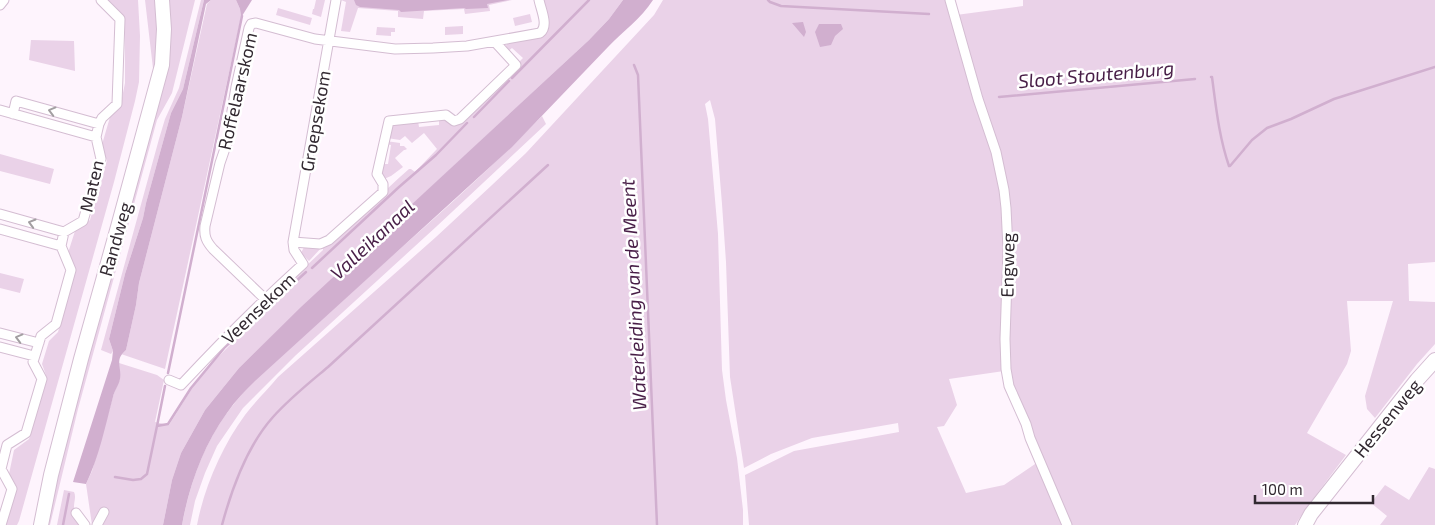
<svg xmlns="http://www.w3.org/2000/svg" width="1435" height="525" font-family="'Exo 2',sans-serif">
	<style>
		.green { fill: #ead2e8 }
		.water { fill: #d1afcf }
		.lines { fill: none; stroke-linecap: round; stroke-linejoin: round }
		.stream { stroke: #d1afcf; stroke-width: 2.5 }
		.street-casing { stroke: #d4bdd2; stroke-width: 11 }
		.secondary-casing { stroke: #d4bdd2; stroke-width: 16 }
		.street { stroke: #fff; stroke-width: 9 }
		.secondary { stroke: #fff; stroke-width: 14 }
		.oneway { stroke: #a39fa2 }
		.labels { text-anchor: middle; dominant-baseline: central; stroke-width: 5; stroke-linejoin: round; paint-order: stroke }
		.street-label { font-size: 18px; fill: #322931; stroke: #fff }
		.water-label { font-size: 19px; font-style: italic; fill: #481e47; stroke: #fff }
	</style>
	<rect width="100%" height="100%" fill="#fef4fd"/>
	<path class="green" d="M107 0H138L140 36 139 82 135 101 114 182 19 521 17 525H6L17 487 9 474 14 450 29 439 47 378 42 364 49 341 58 332 76 269 68 253 75 231 90 220 107 160 101 148 110 117 120 108 125 83V23L114 7Z
		M145 0H155C162 30 160 48 154 77Z
		M169 0H195L172 93 157 120 78 409 50 525H45L171 31Z
		M201 0H204L183 89 171 113 146 203 143 218 125 274 109 339 113 351 111 354 101 350 159 139 165 119 179 88Z
		M211 0H236L240 9 241 17 165 369 121 354 126 350 136 305 139 283 182 117 207 4Z
		M316 0H325L321 17 312 14 313 9H314Z
		M341 0H512L489 5 490 11 465 14 464 9 424 11 423 19 398 17V11L358 8 350 32 341 31 346 2Z
		M541 0H623L609 19 589 40 302 307 239 368 205 410 181 453 172 480 163 525H92L86 484 92 471 114 393 120 379 119 363 157 375 164 380 155 422 169 425 198 379 214 361 257 318 265 305 323 250V248L326 247C355 223 380 194 409 169H411L415 172 437 149 424 133 412 143 405 136 400 140 387 138 392 124 418 121 419 127 439 125V119H444L453 124 521 65 519 62 523 58 512 48 507 52 506 45 509 43 542 35Z
		M663 0H947L993 154 1004 204V371L949 379 957 405 944 426 937 427 966 493 1004 485 1038 462 1065 525H749L745 475 794 451 899 432 898 423 812 438 771 454 744 468 730 377 726 262 722 204 715 119 710 100 705 104 708 119 718 234 722 370 726 400 737 458 743 510V525H197C204 488 222 446 245 415 255 402 267 390 278 377L436 237 492 185 526 153 654 15Z
		M1023 0H1435V262L1408 264 1409 301 1435 302V344L1417 364 1375 418 1367 409 1365 396 1393 301H1347L1351 351 1347 364 1307 433 1346 455 1307 507 1295 525H1070L1009 375V214L956 15 1023 6Z
		M278 8 312 18 310 25 276 15Z
		M530 14 532 22 515 26 513 18Z
		M463 26V34L445 35V27Z
		M377 27 395 28V32H391V36L376 35Z
		M31 40 74 41 75 71 29 60Z
		M542 116 546 124 437 226 295 356 243 408 217 446 205 473 195 501 190 525H182C189 488 201 451 222 420 249 380 288 350 323 318 396 251 473 187 542 116Z
		M386 141 400 143V146H404L407 149 405 150H404L395 158 403 167 391 176 384 179 381 175 383 164H388L391 145 386 144Z
		M0 154 54 169 50 184 0 171Z
		M304 247H322L309 261 301 253Z
		M0 273 24 279 20 293 0 288Z
		M1429 467 1435 469V525H1380L1387 516 1371 503 1385 485 1409 500Z
		M64 490 74 492C77 498 72 505 75 511L72 514 79 525H57Z"/>
	<path class="water" d="M204 0H211L206 4 182 117 139 283 136 305 126 350C114 360 122 367 120 379 119 385 114 391 113 397 105 427 99 457 86 484L73 482 112 360 113 351 109 339 125 274 143 218 146 203 171 113 183 89Z
		M236 0H252L242 16 241 17 240 9Z
		M354 0H508L487 4 488 8 466 9 464 8 401 12 399 10 360 7 356 5Z
		M623 0H653C641 19 622 32 608 47 576 80 544 114 512 147L255 381C245 391 235 401 227 413 203 446 189 486 182 525H163L172 480 181 453 205 410 239 368 301 307 589 40 609 19Z
		M803 22 806 32 804 37 792 23Z
		M819 24H841L843 29 835 36 831 45 820 47 815 32Z"/>
	<g class="lines">
		<path class="stream" d="M768 0 770 2 781 6 929 14
			M634 65 638 75 657 525
			M1211 77H1212C1216 107 1219 137 1229 166H1230L1252 140 1267 128 1291 119 1334 99 1435 67
			M512 78 589 0
			M999 97 1195 79
			M474 117 509 81
			M312 268 399 187 436 155 467 123
			M168 373 242 16
			M157 426 165 386
			M115 477 133 480 141 479 147 474 157 426 168 424 191 388 225 347 306 272
			M63 525 69 494
			M222 525C232 488 247 446 273 417 290 398 309 383 328 367L548 165"/>
		<defs>
			<path id="street" d="M950 0 978 99 996 152 1004 190 1006 208 1008 249 1005 339 1006 369 1009 386 1026 424 1030 438 1067 525
				M0 5 4 0
				M0 110 96 137
				M13 114 16 101 99 124
				M0 214 64 232
				M0 229 61 246
				M293 242 336 0
				M265 299 213 249C206 241 204 236 205 226L220 163 230 134 232 111 236 87 249 28 251 24 256 23 315 39 395 49 433 48 467 46 540 33C549 26 541 10 539 0
				M0 333 39 343
				M0 347 34 356
				M169 380 181 385C220 343 260 303 303 264L294 250 293 242 320 244 329 240 383 192V184L377 174 389 121 446 115 454 121 460 119 516 65 495 42
				M76 513 85 525
				M1 525 12 489 1 469 7 445 26 433 42 379 33 362 41 336 56 324 71 270 61 246 64 232 83 221 101 159 96 137 99 124 102 118 117 104 120 19 101 0
				M97 525 104 512"/>
			<path id="secondary" d="M41 525 51 475 81 359 118 227 162 65 164 29 162 0
				M1305 525 1311 514 1417 380 1435 360"/>
		</defs>
		<use href="#street" class="street-casing"/>
		<use href="#secondary" class="secondary-casing"/>
		<use href="#street" class="street"/>
		<use href="#secondary" class="secondary"/>
	</g>
	<defs><path id="oneway-chevron" d="M-2-3.5L2.5 0L-2 3.5" fill="none" stroke-width="1.6" stroke-linecap="round" stroke-linejoin="round" transform="scale(1.25)"/></defs>
	<g class="oneway">
		<use href="#oneway-chevron" transform="translate(52 111) rotate(-165)"/>
		<use href="#oneway-chevron" transform="translate(32 223) rotate(-164)"/>
		<use href="#oneway-chevron" transform="translate(19 338) rotate(-165)"/>
	</g>
	<g class="labels">
		<g class="street-label">
			<text transform="translate(237 91) rotate(-77)">Roffelaarskom</text>
			<text transform="translate(315 121) rotate(-80)">Groepsekom</text>
			<text transform="translate(91 186) rotate(-77)">Maten</text>
			<text transform="translate(115 239) rotate(-74)">Randweg</text>
			<text transform="translate(1007 265) rotate(-89)">Engweg</text>
			<text transform="translate(258 308) rotate(-44)">Veensekom</text>
			<text transform="translate(1387 418) rotate(-51)">Hessenweg</text>
		</g>
		<g class="water-label">
			<text transform="translate(1096 74) rotate(-5)">Sloot Stoutenburg</text>
			<text transform="translate(372 239) rotate(-43)">Valleikanaal</text>
			<text transform="translate(633 295) rotate(-93)">Waterleiding van de Meent</text>
		</g>
	</g>
	<path d="M1255 495v8h118v-8" fill="none" stroke="#322931" stroke-width="2.5"/>
	<text x="1262" y="495" font-size="15" fill="#322931" stroke="#ffffff" stroke-width="4" paint-order="stroke">100 m</text>
</svg>
